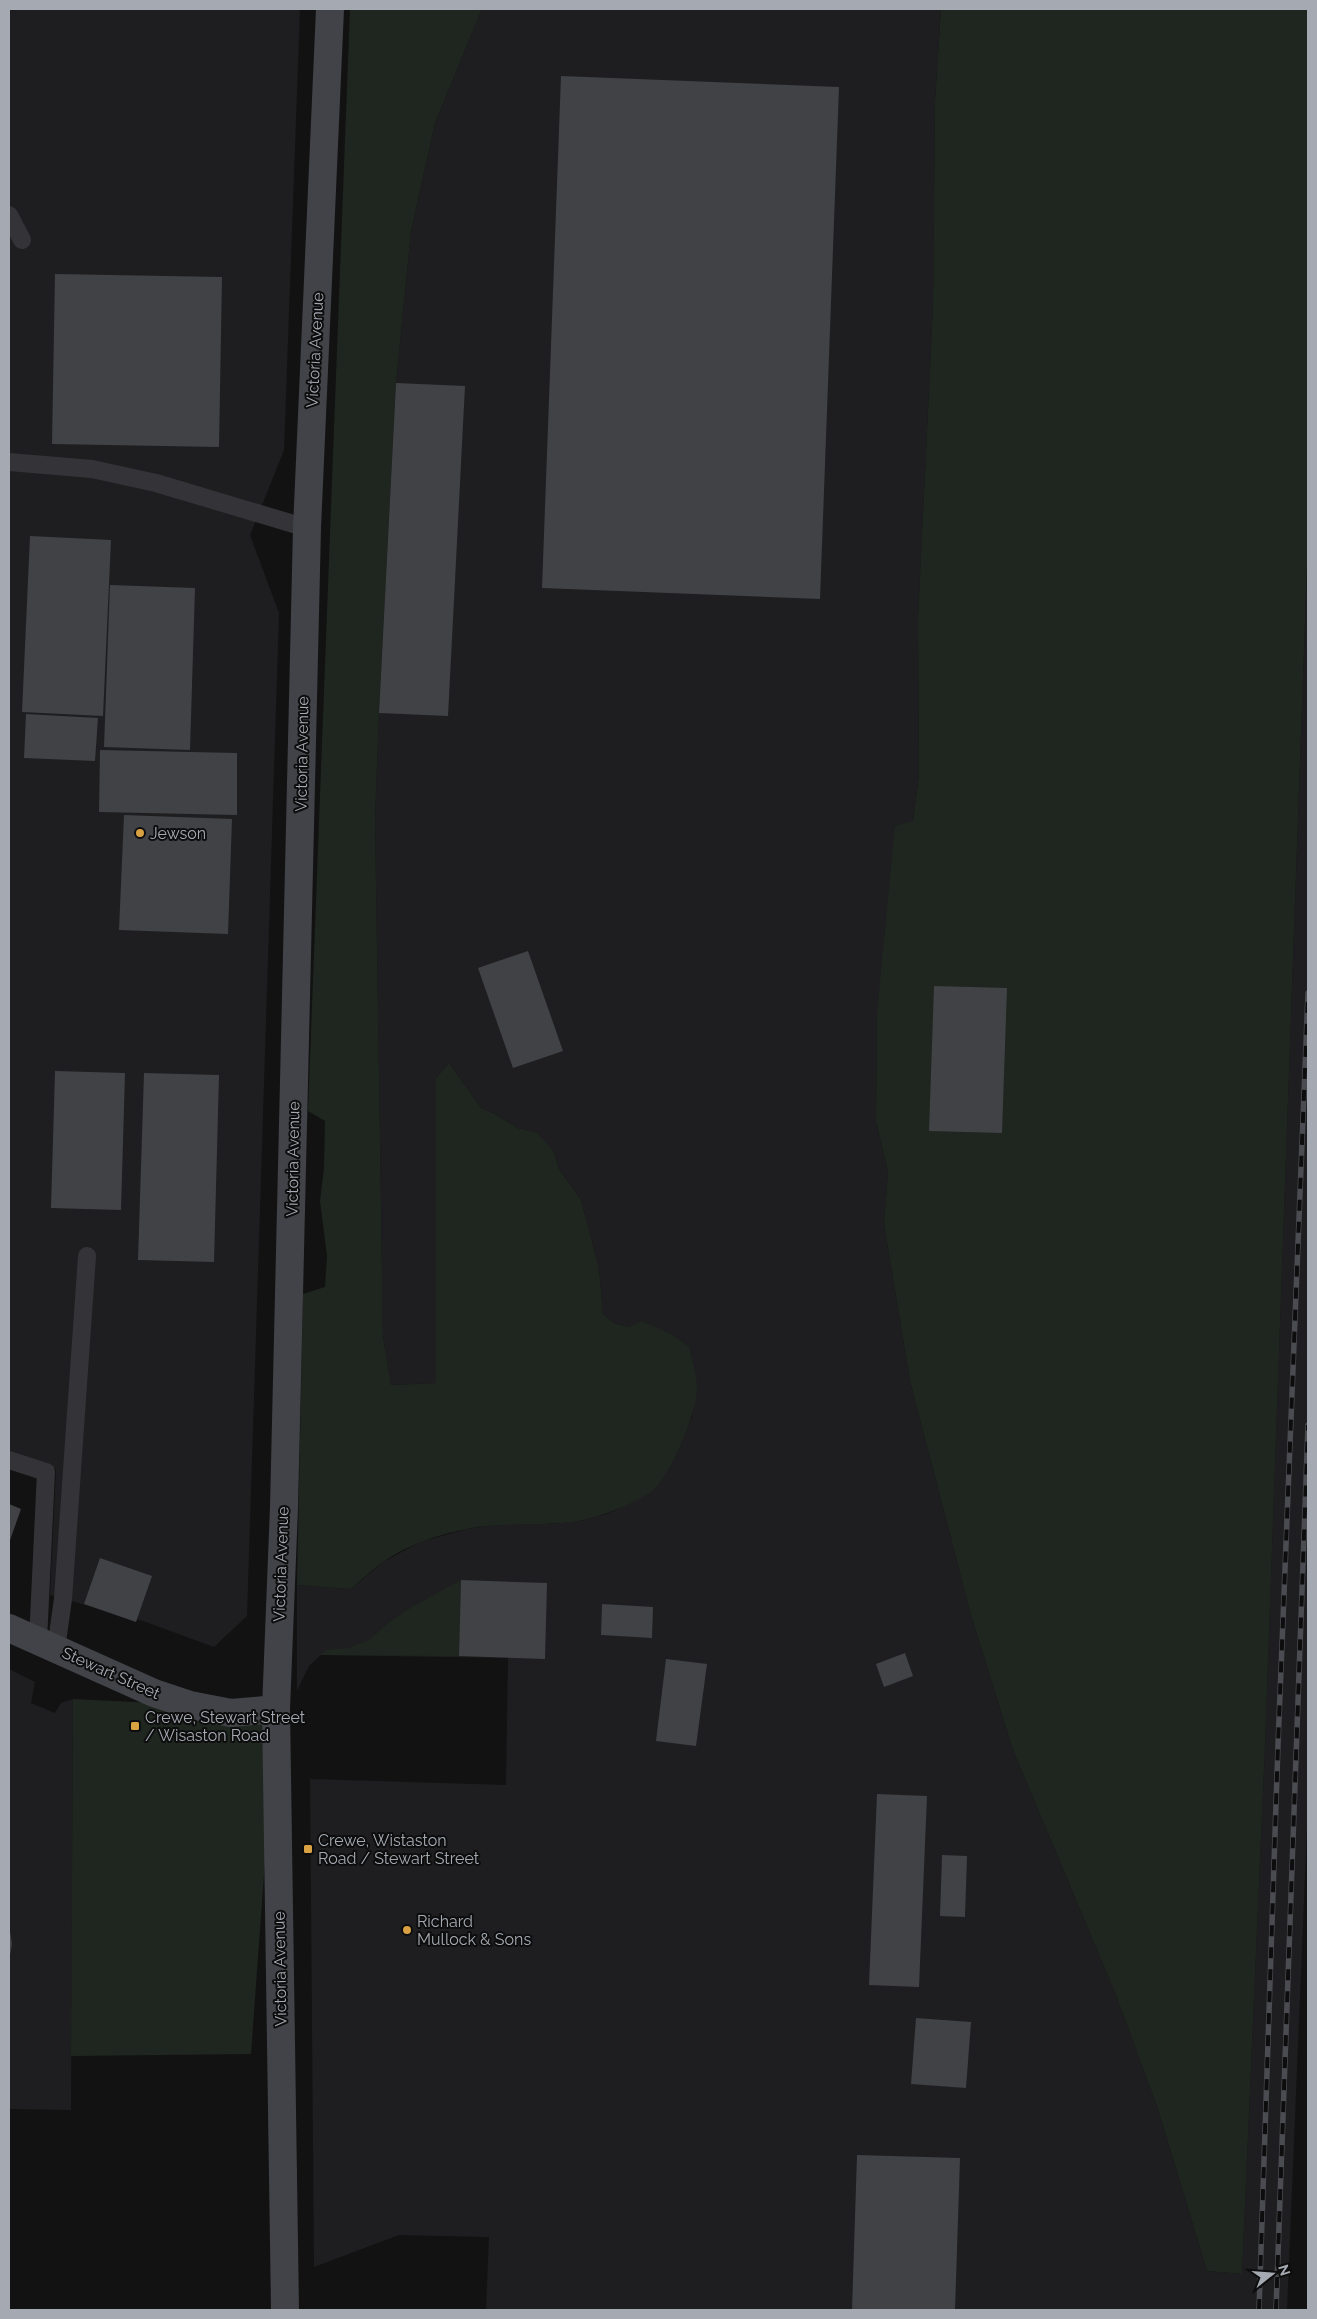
<svg xmlns="http://www.w3.org/2000/svg" width="1317" height="2319" font-family="Raleway,sans-serif">
	<style>
		.built { fill: #1e1e20 }
		.green { fill: #1f261f }
		.building { fill: #414246 }
		.lines { fill: none; stroke-linecap: round; stroke-linejoin: round }
		.lane { stroke: #343438; stroke-width: 18 }
		.secondary { stroke: #424348; stroke-width: 28 }
		.rail-casing { stroke: #4b4c51; stroke-width: 5.5 }
		.rail { stroke: #0d0d0e; stroke-width: 4; stroke-dasharray: 11; stroke-linecap: butt }
		.poi-dot { fill: #daa143; stroke: #0d0d0e; stroke-width: 2 }
		.labels { text-anchor: middle; dominant-baseline: central; stroke-width: 4; stroke-linejoin: round; paint-order: stroke }
		.street-label { font-size: 16px; fill: #a5aab2; stroke: #0d0d0e }
		.poi-label { font-size: 16px; fill: #a5aab2; stroke: #0d0d0e; text-anchor: start }
	</style>
	<rect width="100%" height="100%" fill="#121213"/>
	<path class="built" d="M9 9H300L284 450 250 535 279 613 247 1616 214 1647 143 1621 50 1595 56 1469 9 1453Z
		M482 9H941L935 101 933 307 918 618 919 775 913 821 887 927 877 1013 876 1121 888 1172 884 1224 910 1381 971 1615 1013 1750 1116 1995 1158 2109 1207 2271 1242 2274 1265 1746 1308 537V1804L1287 2310H486L489 2237 399 2235 314 2267 310 1779 506 1785 508 1658 321 1655 309 1666 297 1691V1585L351 1589 383 1562 420 1542 467 1529 503 1523 550 1524 580 1521 606 1514 629 1504 657 1486 679 1447 692 1417 697 1388 630 1327 615 1324 603 1314 599 1268 581 1200 559 1169 553 1150 536 1133 517 1128 497 1115 481 1108 449 1063 436 1078V1383L391 1385 383 1337 375 817 379 713 396 383 411 231 435 123Z
		M9 1669 35 1682 31 1703 55 1713 61 1703 73 1699 71 2110 9 2109Z"/>
	<path class="green" d="M350 9H482L435 123 411 231 396 383 379 713 375 817 383 1337 391 1385 436 1383V1078L449 1063 481 1108 497 1115 517 1128 537 1133 553 1150 559 1169 581 1200 599 1268 603 1314 615 1324 630 1327 641 1321 671 1334 689 1347C692 1360 697 1375 697 1388 697 1413 674 1465 658 1485 645 1501 600 1517 579 1521 542 1527 504 1521 467 1529 437 1535 407 1545 383 1562 372 1570 361 1580 351 1589L297 1585 303 1294 325 1287 327 1256 320 1201 324 1168 325 1121 308 1111Z
		M941 9H1308V537L1265 1746 1242 2274 1207 2271 1158 2109 1116 1995 1013 1750 971 1615 910 1381 884 1224 888 1172 876 1121 877 1013 895 826 913 821 919 775 918 618 933 307 935 101Z
		M461 1580 459 1656 321 1655 326 1650 349 1648 369 1640 391 1621 412 1607Z
		M73 1699 276 1709 251 2054 71 2056Z"/>
	<path class="building" d="M561 76 839 87 820 599 542 588Z
		M55 274 222 277 219 447 52 444Z
		M396 383 465 386 448 716 379 713Z
		M30 536 111 540 103 716 22 712Z
		M110 585 195 588 190 750 104 747Z
		M26 714 98 718 95 761 24 758Z
		M100 750 237 753V815L99 812Z
		M124 815 232 819 228 934 119 930Z
		M528 951 563 1051 513 1068 478 968Z
		M934 986 1007 988 1002 1133 929 1131Z
		M55 1071 125 1073 121 1210 51 1208Z
		M144 1073 219 1075 214 1262 138 1260Z
		M9 1504 21 1509 9 1543Z
		M100 1558 152 1576 136 1622 84 1604Z
		M461 1580 547 1583 545 1659 459 1656Z
		M602 1604 653 1607 652 1638 601 1635Z
		M905 1653 913 1676 884 1687 876 1664Z
		M666 1659 707 1664 696 1746 656 1741Z
		M877 1794 927 1796 919 1987 869 1985Z
		M942 1855 967 1856 965 1917 940 1916Z
		M10 1931 12 1944 10 1955 9 1932Z
		M916 2018 971 2022 966 2088 911 2084Z
		M857 2155 960 2158 955 2310H852Z"/>
	<g class="lines">
		<path class="lane" d="M9 215 22 240
			M9 462 92 469 156 483 307 528
			M9 1460 46 1472 38 1641
			M56 1649 63 1599 87 1256"/>
		<path class="secondary" d="M9 1628 154 1693 190 1705 231 1713 276 1709
			M285 2310 276 1709 284 1507 307 528 330 9"/>
		<defs>
			<path id="rail" d="M1259 2310 1278 1745 1308 993
				M1276 2310 1308 1425"/>
		</defs>
		<use href="#rail" class="rail-casing"/>
		<use href="#rail" class="rail"/>
	</g>
	<g class="poi-dot">
		<circle cx="140" cy="833" r="5"/>
		<rect x="130" y="1721" width="10" height="10" rx="2.5"/>
		<rect x="303" y="1844" width="10" height="10" rx="2.5"/>
		<circle cx="407" cy="1930" r="5"/>
	</g>
	<g class="labels">
		<g class="street-label">
			<text transform="translate(315 350) rotate(-87)">Victoria Avenue</text>
			<text transform="translate(302 754) rotate(-89)">Victoria Avenue</text>
			<text transform="translate(293 1159) rotate(-89)">Victoria Avenue</text>
			<text transform="translate(281 1564) rotate(-88)">Victoria Avenue</text>
			<text transform="translate(111 1673) rotate(24)">Stewart Street</text>
			<text transform="translate(280 1969) rotate(-91)">Victoria Avenue</text>
		</g>
		<g class="poi-label">
			<text x="150" y="833">Jewson</text>
			<text x="145" y="1717">Crewe, Stewart Street<tspan x="145" dy="18">/ Wisaston Road</tspan></text>
			<text x="318" y="1840">Crewe, Wistaston<tspan x="318" dy="18">Road / Stewart Street</tspan></text>
			<text x="417" y="1921">Richard<tspan x="417" dy="18">Mullock &amp; Sons</tspan></text>
		</g>
	</g>
	<rect width="1317" height="2319" fill="none" stroke="#a5aab2" stroke-width="20"/>
	<g transform="translate(1272 2274) rotate(73)" stroke="#0d0d0e" stroke-width="4" paint-order="stroke">
	<path d="M0-4L9 19L0 12L-9 19Z" fill="#a5aab2"/>
	<text y="-8" font-size="14" font-weight="bold" text-anchor="middle" fill="#a5aab2">N</text>
	</g>
</svg>
